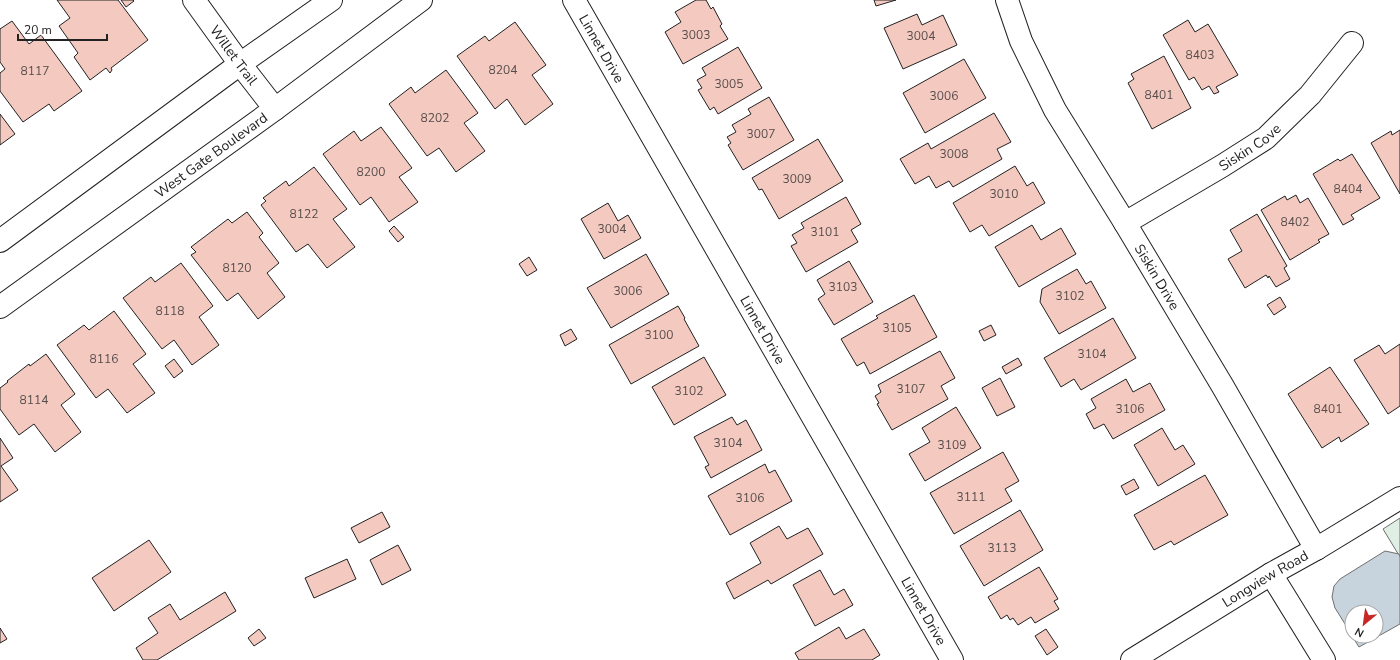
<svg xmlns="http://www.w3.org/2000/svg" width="1400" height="660" font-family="'Nunito Sans',sans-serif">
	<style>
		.green { fill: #e0efe3; stroke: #6f6f6f }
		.water { fill: #c7d3dd; stroke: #6f6f6f }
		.building { fill: #f3c9c0; stroke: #222 }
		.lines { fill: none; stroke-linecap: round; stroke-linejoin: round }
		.minor-casing { stroke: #222; stroke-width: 24 }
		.major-casing { stroke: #222; stroke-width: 24 }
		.minor { stroke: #fff; stroke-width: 22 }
		.major { stroke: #fff; stroke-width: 22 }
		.labels { text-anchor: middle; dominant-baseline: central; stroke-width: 3; stroke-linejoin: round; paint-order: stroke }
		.number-label { font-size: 12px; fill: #564c4a }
		.street-label { font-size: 14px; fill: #222; stroke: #fff }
	</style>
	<rect width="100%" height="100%" fill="#fff"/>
	<path class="green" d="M1400 518V557L1383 529Z"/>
	<path class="water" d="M1385 551 1399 554 1400 557V624L1359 647 1352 636H1376V612H1352V635L1335 608 1332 597 1334 586 1340 579Z"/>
	<path class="building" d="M57 0H118L148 40 111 68 112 70 110 73 106 68 90 80 74 57 78 53 59 26 70 18Z
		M121 0H133L134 1 126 7Z
		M696 0H706L711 9 713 7 722 24 720 26 728 39 683 64 665 32 681 22 675 12Z
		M874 0H896L876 6Z
		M917 14 922 25 943 15 957 45 903 69 884 28Z
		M1188 20 1195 32 1208 24 1238 75 1216 87 1219 92 1214 94 1209 86 1202 90 1194 77 1189 80 1163 35Z
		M12 21 29 44 41 35 82 91 54 111 49 104 23 122 0 91V73L5 69 0 62V29Z
		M515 22 546 65 532 75 553 104 525 125 507 99 495 109 457 56 485 36 489 41Z
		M738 47 762 88 718 114 714 107 710 110 698 90 702 88 697 80 706 75 702 68Z
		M1164 56 1191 108 1152 129 1128 83 1134 79 1131 74Z
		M964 59 986 98 925 133 903 93Z
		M446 70 478 113 464 123 485 151 456 172 439 148 427 156 389 104 411 87 415 93Z
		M769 97 794 140 743 170 728 145 731 143 727 137 736 132 732 125 751 114 748 109Z
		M994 113 1011 142 997 149 1002 159 953 187 949 181 936 188 929 176 915 184 900 159 928 143 931 149Z
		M0 114 15 134 0 145Z
		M381 127 412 168 399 177 418 202 389 222 371 197 360 205 323 154 354 131 361 141Z
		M1400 130V194L1371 143 1391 131 1392 135Z
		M818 139 843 181 779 219 762 189 759 190 752 178Z
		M1352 154 1380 198 1351 215 1354 219 1343 225 1313 174 1338 159 1340 161Z
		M1015 166 1027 186 1033 182 1045 203 989 236 982 225 970 232 953 203Z
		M314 167 347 209 333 219 355 247 327 268 308 244 296 252 261 205 266 201 263 198 286 181 289 186Z
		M1296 195 1300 203 1308 198 1329 234 1318 240 1320 242 1290 260 1261 210 1285 196 1287 200Z
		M846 197 861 224 851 230 858 242 806 272 791 246 797 243 792 235 804 228 801 223Z
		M608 203 618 221 628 215 641 238 604 259 581 219Z
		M247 212 263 233 259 237 279 263 267 273 285 297 258 319 238 293 227 301 191 255 196 252 191 247 228 219 232 223Z
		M1257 214 1287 266 1284 268 1290 279 1276 287 1269 276 1268 278 1266 275 1245 288 1228 259 1242 251 1230 230Z
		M1032 225 1041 240 1061 228 1076 254 1019 287 995 247Z
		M394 226 404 237 398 242 389 231Z
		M646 254 669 294 611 328 587 288Z
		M529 257 537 270 527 276 519 264Z
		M849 261 873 302 834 325 818 299 825 294 817 280Z
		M181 263 213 306 199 317 219 345 192 365 174 340 162 349 123 298 151 277 155 282Z
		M1077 269 1086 284 1091 281 1106 308 1059 334 1040 302 1042 289Z
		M914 295 937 337 870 374 864 362 857 366 841 339 878 318 876 316Z
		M1280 297 1286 307 1274 315 1267 305Z
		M678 306 685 318 684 319 699 346 631 384 609 345Z
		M114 311 146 354 133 364 155 393 127 413 108 389 96 398 57 345 84 325 89 330Z
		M1113 318 1136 358 1081 390 1074 379 1061 387 1044 358Z
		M991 325 996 335 984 341 979 331Z
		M571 329 577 339 565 346 560 335Z
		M1400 344V406L1388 414 1354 360 1379 345 1385 354Z
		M940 351 955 378 941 386 948 399 892 430 877 404 879 403 875 396 881 392 878 385Z
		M46 354 75 394 61 405 81 432 55 452 34 424 19 435 0 409V388L8 382 7 381 29 364 30 366Z
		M704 357 726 395 674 425 652 387Z
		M1018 358 1022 365 1006 374 1002 367Z
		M174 359 183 371 174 378 165 366Z
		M1330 367 1369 424 1341 442 1339 437 1322 448 1288 394Z
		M1000 378 1015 407 997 416 982 388Z
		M1126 379 1133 392 1150 383 1165 410 1113 439 1104 424 1094 429 1086 414 1096 408 1091 399Z
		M956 407 981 448 925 481 909 454 930 442 922 428Z
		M732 417 737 425 746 420 762 450 711 478 705 467 709 465 694 437Z
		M1162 428 1175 450 1183 445 1195 464 1158 486 1134 445Z
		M0 438 13 458 1 466 18 490 0 502Z
		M1003 452 1019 481 1005 489 1012 501 954 534 930 493Z
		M765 464 769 473 775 470 792 501 730 535 708 496Z
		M1205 475 1228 515 1174 545 1171 541 1154 550 1134 515Z
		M1134 479 1139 488 1126 495 1121 486Z
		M1020 510 1043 550 984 586 960 546Z
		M382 512 390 527 359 543 351 528Z
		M779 526 787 539 808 528 823 554 771 584 768 580 734 599 726 583 761 563 750 543Z
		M149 540 171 572 114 611 92 578Z
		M398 545 411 570 382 585 370 560Z
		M347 559 356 579 314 598 305 578Z
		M1039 567 1058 599 1054 601 1059 609 1035 623 1031 617 1018 625 1013 618 1010 620 1007 615 1001 619 988 597Z
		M820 570 834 595 844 589 853 605 815 626 793 585Z
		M225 592 236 611 157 660H143L136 648 158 633 148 618 170 604 180 620Z
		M839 627 846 639 864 629 880 655 872 660H799L795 653Z
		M0 628 7 639 0 643Z
		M259 629 266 638 254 646 248 638Z
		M1046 629 1058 647 1047 655 1035 636Z"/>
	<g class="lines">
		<defs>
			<g id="minor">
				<path id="s1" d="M194 0 240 64 275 109"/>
				<path id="s2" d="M574 0 952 660"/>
				<path id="s3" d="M1007 0 1021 41 1055 110 1125 223 1222 385 1316 549"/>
				<path id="s4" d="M1125 223 1222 166 1266 138 1310 95 1352 43"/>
				<path d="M1271 574 1324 660"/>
				<path id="s5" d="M1132 660 1271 574 1316 549 1400 498"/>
			</g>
			<g id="major">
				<path d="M0 241 240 64 331 0"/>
				<path id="s6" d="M0 307 275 109 421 0"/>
			</g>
		</defs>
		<use href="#minor" class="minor-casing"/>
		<use href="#major" class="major-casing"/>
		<use href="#minor" class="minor"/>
		<use href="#major" class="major"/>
	</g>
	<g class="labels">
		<g class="number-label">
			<text x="696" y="35">3003</text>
			<text x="921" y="36">3004</text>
			<text x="1200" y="55">8403</text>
			<text x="503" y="70">8204</text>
			<text x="35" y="71">8117</text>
			<text x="729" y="84">3005</text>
			<text x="1159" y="95">8401</text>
			<text x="944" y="96">3006</text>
			<text x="435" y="118">8202</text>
			<text x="761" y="134">3007</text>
			<text x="954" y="154">3008</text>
			<text x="371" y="172">8200</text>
			<text x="797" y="179">3009</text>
			<text x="1348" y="189">8404</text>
			<text x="1004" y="194">3010</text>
			<text x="304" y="214">8122</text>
			<text x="1295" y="222">8402</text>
			<text x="612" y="229">3004</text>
			<text x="825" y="232">3101</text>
			<text x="237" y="268">8120</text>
			<text x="843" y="287">3103</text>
			<text x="628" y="291">3006</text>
			<text x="1070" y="296">3102</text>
			<text x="170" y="311">8118</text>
			<text x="897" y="328">3105</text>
			<text x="659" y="335">3100</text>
			<text x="1092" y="354">3104</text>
			<text x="104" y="359">8116</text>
			<text x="911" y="389">3107</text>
			<text x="689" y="391">3102</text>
			<text x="34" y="400">8114</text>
			<text x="1130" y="409">3106</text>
			<text x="1328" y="409">8401</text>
			<text x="728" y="443">3104</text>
			<text x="952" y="445">3109</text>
			<text x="971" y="497">3111</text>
			<text x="750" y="498">3106</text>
			<text x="1002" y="548">3113</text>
		</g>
		<g class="street-label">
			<text stroke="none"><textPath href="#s2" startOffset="56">Linnet Drive</textPath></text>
			<text stroke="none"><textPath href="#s1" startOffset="68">Willet Trail</textPath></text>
			<text stroke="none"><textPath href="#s4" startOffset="146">Siskin Cove</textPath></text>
			<text stroke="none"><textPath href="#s6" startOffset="260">West Gate Boulevard</textPath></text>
			<text stroke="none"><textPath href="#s3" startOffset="316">Siskin Drive</textPath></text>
			<text stroke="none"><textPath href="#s2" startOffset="380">Linnet Drive</textPath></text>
			<text stroke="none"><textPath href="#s5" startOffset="156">Longview Road</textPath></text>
			<text stroke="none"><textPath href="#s2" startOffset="704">Linnet Drive</textPath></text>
		</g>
	</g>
	<g transform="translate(1364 624) rotate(209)"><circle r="19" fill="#ffffff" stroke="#a7a7a7"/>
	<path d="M0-3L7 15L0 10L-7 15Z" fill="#c62828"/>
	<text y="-6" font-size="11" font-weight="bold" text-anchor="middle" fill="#222222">N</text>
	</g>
	<path d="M18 34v6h89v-6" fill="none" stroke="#222222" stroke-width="2"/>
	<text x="24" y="34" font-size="12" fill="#222222" stroke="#ffffff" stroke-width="3" paint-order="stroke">20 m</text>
</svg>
